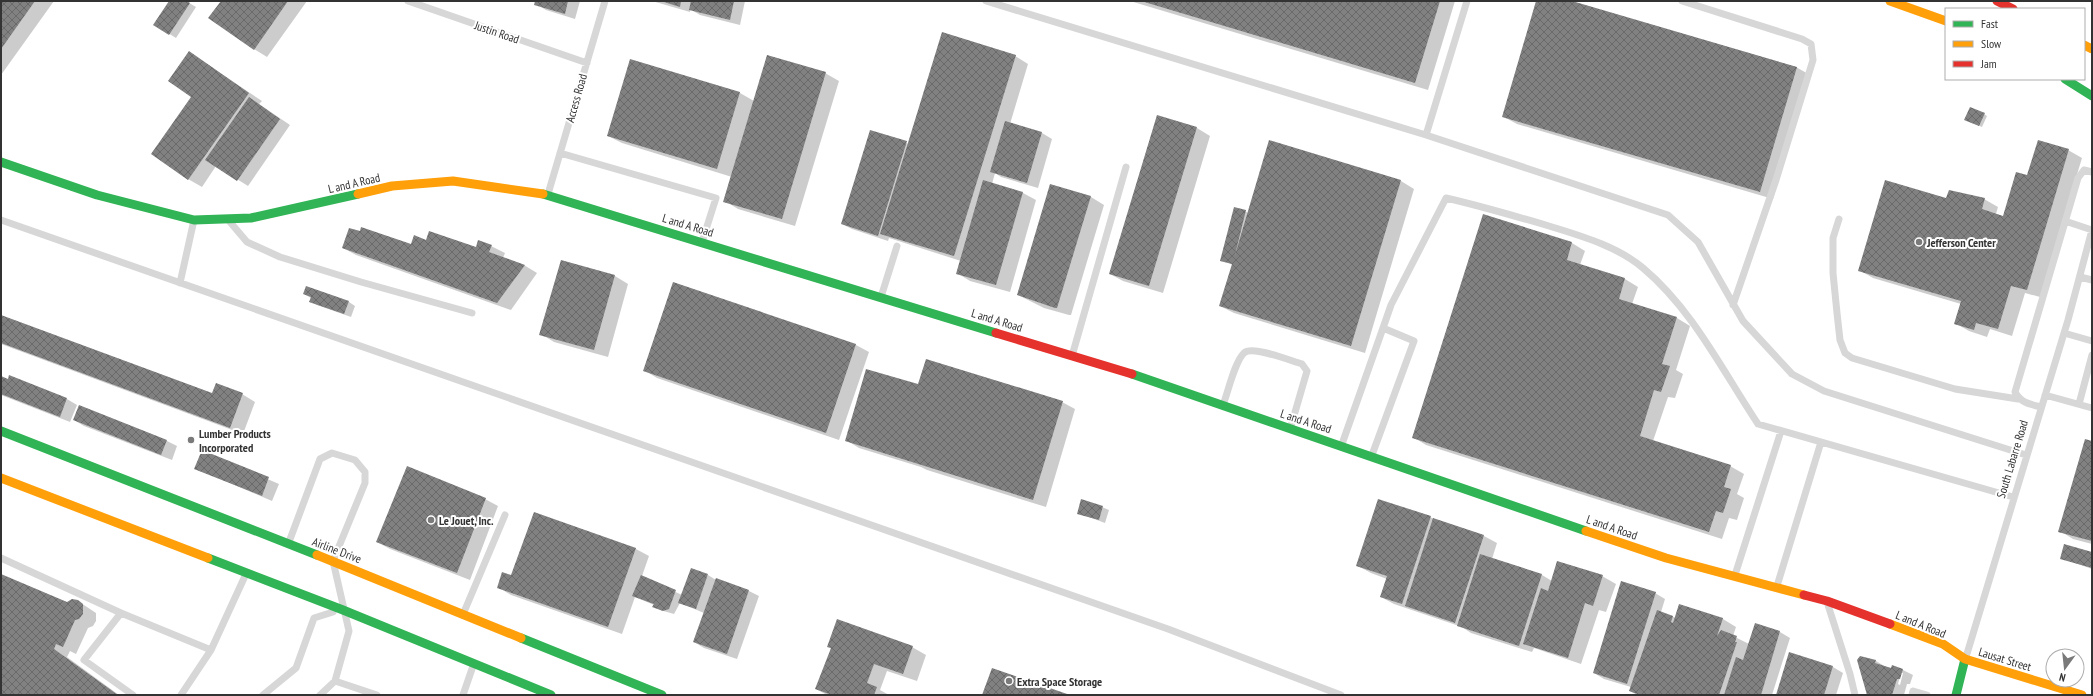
<svg xmlns="http://www.w3.org/2000/svg" width="2093" height="696" font-family="'PT Sans Narrow',sans-serif">
	<style>
		.shadow { fill: #0003; fill-rule: evenodd }
		.building { fill: url(#building-cross-hatch) }
		.lines { fill: none; stroke-linecap: round; stroke-linejoin: round }
		.lane { stroke: #d7d7d7; stroke-width: 7 }
		.fast { stroke: #30b455; stroke-width: 9 }
		.slow { stroke: #ff9f0a; stroke-width: 9 }
		.jam { stroke: #e5322d; stroke-width: 9 }
		.poi-dot { fill: #7a7a7a; stroke: #fff; stroke-width: 1.5 }
		.labels { text-anchor: middle; dominant-baseline: central; stroke-width: 4; stroke-linejoin: round; paint-order: stroke }
		.street-label { font-size: 12px; fill: #333; stroke: #fff }
		.poi-label { font-size: 12px; font-weight: bold; fill: #333; stroke: #fff; text-anchor: start }
	</style>
	<defs>
		<pattern id="building-cross-hatch" width="8" height="8" patternUnits="userSpaceOnUse"><rect width="8" height="8" fill="#818181"/><path d="M0 0l8 8M0 8l8-8" fill="none" stroke="#6a6a6a"/></pattern>
	</defs>
	<rect width="100%" height="100%" fill="#fff"/>
	<path class="shadow" d="M1 1H54L1 75Z
		M170 1H186L196 7 176 38 155 25Z
		M222 1H307L267 57 254 49Z
		M536 1H580L575 19 546 10 536 4Z
		M652 1H745L740 25 700 15 690 9V12Z
		M1130 1H1455L1428 90Z
		M1537 1H1569L1796 67 1810 75 1773 199 1517 124 1504 117Z
		M189 52 262 101 259 104 290 125 248 186 216 166 202 187 188 179 192 97Z
		M1015 56 1028 64 1010 124 1042 133 1052 139 1038 188 1001 177 995 173 992 184 1023 193 1036 200 1010 292 970 281 957 273 961 261 889 238 888 241 852 229 842 224 871 131 909 144Z
		M631 60 740 93 754 101 825 73 839 81 795 226 738 209 725 201 732 177 622 143 608 136Z
		M1984 114 1987 116 1982 127 1968 121Z
		M1157 116 1197 128 1210 136 1163 293 1123 281 1110 274Z
		M2068 150 2082 158 2040 297 2025 293 2012 336 1990 329 1987 337 1969 331 1955 323 1961 304 1873 278 1859 270 1947 199H1984L1998 207 1996 214 2004 217 2028 177Z
		M1401 181 1414 189 1365 353 1234 313 1220 306 1233 265 1222 260 1245 211 1248 213Z
		M1051 185 1091 197 1104 205 1071 315H1069L1044 308 1018 295Z
		M1484 215 1572 243 1585 251 1580 265 1625 279 1638 287 1632 304 1677 318 1690 326 1676 370 1683 374 1675 398 1668 397 1653 441 1730 466 1744 474 1737 494 1744 498 1737 520 1729 518 1722 539 1426 445 1413 437Z
		M427 241 476 249 491 246 505 253 503 258 524 265 537 273 511 310 356 255 343 248 411 245Z
		M561 261 615 276 628 284 608 357 554 342 541 334Z
		M674 283 856 345 869 352 839 440 657 378 644 370Z
		M304 294 349 302 355 306 351 317 317 305 310 301 311 298Z
		M1 316 213 394H242L255 402 243 434 1 344Z
		M1 377 8 380 10 377 67 399 77 405 70 422 1 395Z
		M918 385 1062 402 1075 409 1046 507 927 470 921 467 859 448 846 440Z
		M74 420 167 441 177 446 172 460 84 426Z
		M2092 442V544L2073 539 2060 531Z
		M203 451 279 484 272 501 195 468Z
		M485 499 498 506 470 580 390 549 377 542Z
		M1102 507 1109 510 1105 523 1078 513Z
		M1430 517 1438 521 1484 536 1497 543 1492 559 1542 575 1552 581 1602 576 1616 584 1606 612 1599 610 1581 664 1534 648 1532 652 1471 633 1462 627 1394 604 1381 597 1387 579 1371 573 1358 566Z
		M636 549 649 556 642 576 682 595 708 575 716 580 749 591 759 596 737 659 704 648 694 642 704 613 680 603 674 614 660 610 654 606V605L635 597 622 634 511 595 498 587 512 576Z
		M2092 553V569L2061 558Z
		M1 575 68 603 78 601 96 613V621L93 626 88 628 76 654 70 651 67 657 119 695H1Z
		M1655 593 1665 599 1661 612 1676 618 1680 605 1723 619 1736 627 1733 636 1749 644 1756 624 1780 632 1790 638 1772 695H1637L1630 691 1631 687 1604 679 1594 673Z
		M828 647H912L926 655 917 681 887 671 880 690 889 695H827L816 689 832 649Z
		M1790 653 1833 667 1843 673 1836 695H1777Z
		M1858 660 1876 661 1886 667 1903 670 1913 675 1910 684H1907L1904 695H1868ZM1901 673H1903L1900 685 1898 684Z"/>
	<path class="building" d="M1 1H35L1 49Z
		M169 1H187L190 3 169 35 153 25Z
		M221 1H288L254 50 208 18Z
		M535 1H568L565 14 534 5Z
		M661 1H681L680 7Z
		M691 1H734L730 20 689 10Z
		M1141 1H1440L1415 83Z
		M1536 1H1572L1797 67 1760 192 1502 117Z
		M942 32 1016 55 954 256 880 234Z
		M189 51 249 93 188 180 151 154 191 97 168 81Z
		M767 55 826 72 782 219 723 202Z
		M630 59 740 92 717 169 607 136Z
		M249 97 280 119 237 181 205 160Z
		M1970 107 1985 113 1979 126 1964 120Z
		M1157 115 1197 127 1149 286 1109 274Z
		M1005 121 1042 132 1027 183 990 172Z
		M870 130 907 141 878 236 841 224Z
		M1269 140 1401 180 1351 346 1219 306 1232 264 1220 261 1234 207 1246 210 1235 255Z
		M2038 140 2069 149 2027 290 2011 286 1998 329 1976 323 1974 330 1954 324 1961 301 1858 271 1885 180 1946 198 1949 190 1985 198 1982 209 2003 216 2016 172 2027 175Z
		M983 180 1023 192 996 285 956 274Z
		M1050 184 1091 196 1057 308H1055L1017 295Z
		M1483 214 1572 242 1567 260 1625 278 1619 299 1677 317 1662 364 1670 366 1661 392 1654 390 1640 436 1731 465 1724 487 1731 489 1723 513 1716 511 1709 532 1412 438Z
		M361 227 411 244 414 235 426 240 429 231 476 247 478 240 492 245 489 252 525 265 497 303 342 248 349 228 360 231Z
		M561 260 615 275 594 350 539 335Z
		M673 282 856 344 826 433 643 371Z
		M306 286 349 301 344 314 309 302 311 297 303 294Z
		M1 315 212 393 216 383 243 393 230 428 1 343Z
		M926 359 1063 401 1033 500 845 441 866 369 918 384Z
		M9 375 67 398 60 417 1 394V376L8 379Z
		M79 405 167 440 161 455 73 420Z
		M2085 439 2092 441V541L2058 532Z
		M202 450 269 477 262 496 194 469Z
		M407 466 486 498 457 573 376 542Z
		M1081 499 1103 506 1099 520 1077 514Z
		M1378 499 1431 516 1402 604 1380 597 1387 576 1356 566Z
		M534 512 636 548 608 627 497 588 502 572 511 575Z
		M1433 518 1484 535 1455 623 1405 606Z
		M2064 544 2092 552V568L2060 559Z
		M1480 554 1542 574 1519 646 1457 626Z
		M1557 561 1603 575 1593 606 1585 603 1568 658 1523 644 1541 588 1548 591Z
		M691 568 708 574 696 609 678 603Z
		M1 574 67 602 72 599 78 600 83 604V614L79 619 75 620 63 647 56 644 54 649 118 695H1Z
		M641 575 676 590 669 609 663 611 652 607 654 604 632 596Z
		M716 578 749 590 727 654 693 642Z
		M1621 581 1656 592 1627 684 1593 673Z
		M1679 604 1723 618 1717 636 1721 630 1737 636 1735 642H1737L1719 695H1640L1629 691 1657 610 1673 616 1671 622 1673 623Z
		M837 619 913 646 903 674 874 664 867 683 877 687 874 695H832L815 689 831 648 827 647Z
		M1755 623 1780 631 1761 695H1724L1736 657 1743 660Z
		M1789 652 1833 666 1824 695H1776Z
		M1860 656 1876 660 1875 663 1891 668 1892 665 1903 669 1900 679H1897L1892 695H1867L1857 660Z
		M992 668 1070 695H982Z"/>
	<g class="lines">
		<path class="lane" d="M408 1 587 63
			M986 1 1426 135 1668 215 1698 242 1743 321 1792 374 1824 391 2026 455
			M1682 1 1802 39 1811 44 1813 60 1776 180 1733 305
			M1426 135 1467 1
			M560 153 716 198 702 242
			M548 194 605 1
			M1839 219 1833 238V273L1837 313 1840 340 1845 353 1852 358 1955 389 2018 399
			M1 220 1168 629 1341 695
			M2065 221 2092 230
			M230 222 247 242 280 257 361 282 472 313
			M2080 277 2092 280
			M180 283 194 220
			M881 297 897 246
			M2064 333 2092 341
			M1072 356 1126 167
			M2045 395 2092 408
			M2079 404 2092 355
			M1223 405C1228 392 1235 361 1244 353 1252 345 1291 361 1302 364L1307 371 1291 426
			M2041 407C2029 404 2021 403 2015 392L2078 178 2084 170 2092 172
			M1342 444 1383 328
			M1372 455 1414 341 1383 328 1391 305 1446 198C1481 206 1515 216 1549 226 1581 236 1617 246 1643 268 1693 310 1722 370 1758 424L2013 497
			M289 542 320 459 332 453 355 460 365 472V483L333 561 349 631 335 681 320 695
			M1 558 121 613 84 660 133 695
			M1735 575 1781 431
			M1777 586 1821 442
			M1828 605 1850 674 1855 695
			M464 612 505 515
			M121 613 211 650 245 576
			M1966 657 2068 320 2092 230
			M335 681 377 695
			M181 695 211 650
			M263 695 296 668 314 618 333 612
			M463 695 473 666
			M1912 695 1913 691 1927 695"/>
		<path class="fast" d="M2065 79 2092 96
			M1 162 97 195 194 220 251 218 358 194
			M543 194 996 333
			M1132 374 1586 531
			M1 431 317 555
			M208 558 343 610 551 695
			M521 638 662 695
			M1956 695 1965 659"/>
		<path class="slow" d="M1890 1 1946 21
			M2084 45 2092 49
			M358 194 392 186 453 181 543 194
			M1 478 208 558
			M1586 531 1666 558 1804 595
			M317 555 521 638
			M1890 624 1943 644 1965 659 2082 695"/>
		<path class="jam" d="M1997 1 2013 9
			M996 333 1132 374
			M1804 595 1827 601 1890 624"/>
	</g>
	<g class="poi-dot">
		<circle cx="1919" cy="242" r="4"/>
		<circle cx="191" cy="440" r="4"/>
		<circle cx="431" cy="520" r="4"/>
		<circle cx="1009" cy="681" r="4"/>
	</g>
	<g class="labels">
		<g class="street-label">
			<text transform="translate(497 32) rotate(19)">Justin Road</text>
			<text transform="translate(576 98) rotate(-74)">Access Road</text>
			<text transform="translate(354 183) rotate(-13)">L and A Road</text>
			<text transform="translate(688 225) rotate(17)">L and A Road</text>
			<text transform="translate(997 320) rotate(17)">L and A Road</text>
			<text transform="translate(1306 421) rotate(18)">L and A Road</text>
			<text transform="translate(2012 459) rotate(-73)">South Labarre Road</text>
			<text transform="translate(1612 527) rotate(19)">L and A Road</text>
			<text transform="translate(337 550) rotate(21)">Airline Drive</text>
			<text transform="translate(1921 624) rotate(22)">L and A Road</text>
			<text transform="translate(2005 659) rotate(17)">Lausat Street</text>
		</g>
		<g class="poi-label">
			<text x="1927" y="242">Jefferson Center</text>
			<text x="199" y="433">Lumber Products<tspan x="199" dy="14">Incorporated</tspan></text>
			<text x="439" y="520">Le Jouet, Inc.</text>
			<text x="1017" y="681">Extra Space Storage</text>
		</g>
	</g>
	<rect width="2093" height="696" fill="none" stroke="#333333" stroke-width="4"/>
	<rect x="1945" y="8" width="140" height="72" fill="#ffffff" stroke="#adadad"/>
	<rect x="1953" y="21" width="20" height="6" fill="#30b455" stroke="#adadad"/>
	<text x="1981" y="28" font-size="12" fill="#333333">Fast</text>
	<rect x="1953" y="41" width="20" height="6" fill="#ff9f0a" stroke="#adadad"/>
	<text x="1981" y="48" font-size="12" fill="#333333">Slow</text>
	<rect x="1953" y="61" width="20" height="6" fill="#e5322d" stroke="#adadad"/>
	<text x="1981" y="68" font-size="12" fill="#333333">Jam</text>
	<g transform="translate(2065 668) rotate(195)"><circle r="19" fill="#ffffff" stroke="#adadad"/>
	<path d="M0-3L7 15L0 10L-7 15Z" fill="#7a7a7a"/>
	<text y="-6" font-size="11" font-weight="bold" text-anchor="middle" fill="#333333">N</text>
	</g>
</svg>
